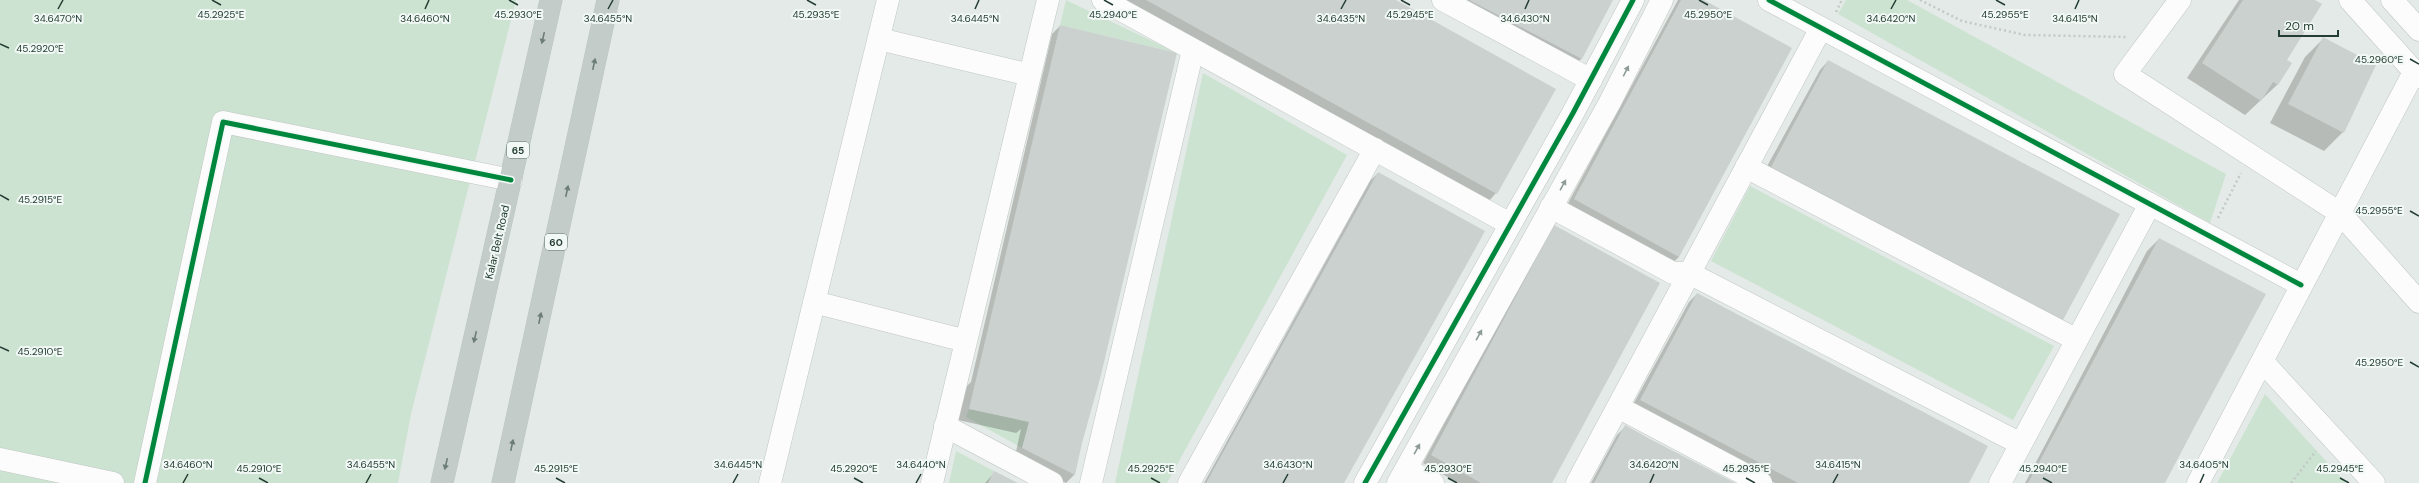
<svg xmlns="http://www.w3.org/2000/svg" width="2419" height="483" font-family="'DM Sans',sans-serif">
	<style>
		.green { fill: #cde3d2 }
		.shadow { fill: #0003 }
		.building { fill: #cbd1ce }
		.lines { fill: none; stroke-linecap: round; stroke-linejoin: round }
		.minor-casing { stroke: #c1c7c4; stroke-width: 23 }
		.tertiary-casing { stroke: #c1c7c4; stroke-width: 23 }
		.trunk-casing { stroke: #bdc6c2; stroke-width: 23 }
		.path { stroke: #c1cac5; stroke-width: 2.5; stroke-dasharray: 2 3; stroke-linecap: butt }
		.minor { stroke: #fbfcfb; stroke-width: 22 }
		.tertiary { stroke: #fbfcfb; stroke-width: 22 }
		.trunk { stroke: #c4ccc9; stroke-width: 22 }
		.cycleway-casing { stroke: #f2f8f5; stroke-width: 8 }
		.cycleway { stroke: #00873e; stroke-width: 5 }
		.oneway { fill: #6b7d76 }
		.oneway2 { fill: #8e9c96 }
		.ticks { fill: none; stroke: #223d32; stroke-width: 1.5 }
		.labels { text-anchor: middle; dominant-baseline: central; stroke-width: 4; stroke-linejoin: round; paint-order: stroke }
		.shield { fill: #f2f8f5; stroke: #60756c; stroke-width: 1 }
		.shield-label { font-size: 10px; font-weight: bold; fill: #223d32 }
		.street-label { font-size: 11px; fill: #223d32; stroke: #f2f8f5 }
		.ticks-label { font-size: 10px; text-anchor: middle; fill: #223d32; stroke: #f2f8f5; stroke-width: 4; stroke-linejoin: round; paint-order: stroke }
	</style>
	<rect width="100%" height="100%" fill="#e4eae7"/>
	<path class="green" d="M0 0H516L411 414 398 483H0Z
		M1066 0 1177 53 1060 25Z
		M1846 0H1907L2226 174 2210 223 1838 14Z
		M1203 73 1347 155 1167 483H1115Z
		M1750 186 2054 346 2013 420 1711 261Z
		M2265 394 2346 483H2217Z
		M969 409 1029 422 1022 448 966 417Z
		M956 451 994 471 988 483H949Z"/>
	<path class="shadow" d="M1124 0H1394L1496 193 1488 202Z
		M1445 0H1612L1581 59 1573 67Z
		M1678 0H1702L1679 257 1667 268 1566 207Z
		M2239 0H2313L2285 60 2291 63 2277 85 2245 115 2187 78Z
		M1060 26 1074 475 1066 483 1015 456 1021 429 1016 433 958 420 967 386 971 382 1052 34Z
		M2324 38 2343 132 2324 151 2270 123 2305 57Z
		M1828 61 2062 319 2054 328 1760 179 1820 70Z
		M1378 173 1343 483H1204L1370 181Z
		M1554 226 1551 483H1458L1423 463 1546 234Z
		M2159 239 2164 483H2025L2147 251Z
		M1697 294 1968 483H1775L1656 421 1629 412 1689 302Z
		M1625 427 1733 483H1591L1617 435Z
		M995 472 1015 483H985Z"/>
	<path class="building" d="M1146 0H1396L1556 89 1497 194Z
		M1469 0H1613L1582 59Z
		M1681 0H1704L1792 48 1679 257 1574 199Z
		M2243 0H2315L2322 4 2287 60 2292 63 2278 85 2273 82 2261 101 2202 63Z
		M1060 25 1177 53 1101 375 1082 443 1075 475 1022 448 1029 422 969 409Z
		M2323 37 2376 65 2344 133 2288 104Z
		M1828 60 2120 214 2063 320 1771 167Z
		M1378 172 1485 231 1473 253 1344 483H1206Z
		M1554 225 1660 283 1552 483H1481L1431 455Z
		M2159 238 2266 294 2195 426 2165 483H2028Z
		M1697 293 1988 446 1969 483H1798L1640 400Z
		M1625 425 1650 439 1735 483H1594Z
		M994 471 1018 483H988Z"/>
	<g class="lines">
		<defs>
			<path id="minor" d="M1103 0 1510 224
				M1443 0 1591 80
				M1769 0 2301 285
				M2180 0 2125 74 2340 213 2419 302
				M879 39 1030 75
				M1746 167 2077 340
				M1551 207 1673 273H1689L2021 444
				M814 302 966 341
				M2262 361 2374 483
				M1618 407 1761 483
				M945 426 1052 483
				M0 459 113 483
				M145 483 223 122 511 180
				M770 483 888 0
				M932 483 1048 0
				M1091 483 1193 50
				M1189 483 1375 149
				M1577 483 1821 28
				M2000 483 2150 204
				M2198 483 2414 72"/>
			<path id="tertiary" d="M2350 0 2419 77
				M2392 0 2419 30
				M1406 469 1433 483
				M1365 483 1573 113 1633 0
				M1398 483 1609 104 1662 0"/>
			<path id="trunk" d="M442 483 551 0
				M503 483 608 0"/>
		</defs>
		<use href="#minor" class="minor-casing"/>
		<use href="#tertiary" class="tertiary-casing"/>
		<use href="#trunk" class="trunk-casing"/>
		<path class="path" d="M1920 0 1962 21 2025 35 2127 37
			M1836 12 1842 0
			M2218 218 2241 173
			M2291 483 2316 451"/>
		<use href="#minor" class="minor"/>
		<use href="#tertiary" class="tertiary"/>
		<use href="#trunk" class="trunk"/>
		<defs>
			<path id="cycleway" d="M1769 0 2301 285
				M145 483 223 122 511 180
				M1365 483 1573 113 1633 0"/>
		</defs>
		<use href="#cycleway" class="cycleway-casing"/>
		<use href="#cycleway" class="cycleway"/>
	</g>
	<defs><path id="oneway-solid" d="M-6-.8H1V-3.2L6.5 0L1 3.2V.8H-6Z"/></defs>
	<g class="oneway">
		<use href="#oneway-solid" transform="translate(543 38) rotate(103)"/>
		<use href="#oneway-solid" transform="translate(594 64) rotate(-78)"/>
		<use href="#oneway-solid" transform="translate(567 191) rotate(-78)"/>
		<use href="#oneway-solid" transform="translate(540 318) rotate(-78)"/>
		<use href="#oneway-solid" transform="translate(475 337) rotate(103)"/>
		<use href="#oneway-solid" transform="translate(512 445) rotate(-78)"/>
		<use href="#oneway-solid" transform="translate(446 464) rotate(103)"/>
	</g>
	<g class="oneway2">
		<use href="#oneway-solid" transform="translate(1626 71) rotate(-63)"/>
		<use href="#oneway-solid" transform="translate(1563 185) rotate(-61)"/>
		<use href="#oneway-solid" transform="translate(1479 335) rotate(-61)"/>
		<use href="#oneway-solid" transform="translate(1417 449) rotate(-61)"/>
	</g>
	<path class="ticks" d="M212 0 221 5M509 0 518 5M807 0 816 5M1104 0 1113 5M1401 0 1410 5M1699 0 1708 5M1996 0 2005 5M58 9 63 0M425 9 429 0M608 9 613 0M975 9 979 0M1341 9 1346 0M1525 9 1529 0M1891 9 1896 0M2075 9 2079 0M0 44 9 48M2410 59 2419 64M0 195 9 200M2410 211 2419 216M0 347 9 351M2410 362 2419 367M259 478 268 483M556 478 565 483M854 478 863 483M1151 478 1160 483M1448 478 1457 483M1746 478 1755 483M2043 478 2052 483M2340 478 2349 483M183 483 188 474M366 483 371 474M733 483 738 474M916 483 921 474M1283 483 1288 474M1650 483 1654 474M1833 483 1838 474M2200 483 2204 474"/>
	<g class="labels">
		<g class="shield">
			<rect x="507" y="142" width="22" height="16" rx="3"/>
			<rect x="545" y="234" width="22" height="16" rx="3"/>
		</g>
		<g class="shield-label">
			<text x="518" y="150">65</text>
			<text x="556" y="242">60</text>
		</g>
		<g class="street-label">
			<text transform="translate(497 242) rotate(-77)">Kalar Belt Road</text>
		</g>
	</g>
	<g class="ticks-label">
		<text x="221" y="18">45.2925°E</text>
		<text x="518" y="18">45.2930°E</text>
		<text x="816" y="18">45.2935°E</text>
		<text x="1708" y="18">45.2950°E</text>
		<text x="1113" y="18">45.2940°E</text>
		<text x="1410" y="18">45.2945°E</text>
		<text x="2005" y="18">45.2955°E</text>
		<text x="58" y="22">34.6470°N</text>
		<text x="425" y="22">34.6460°N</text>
		<text x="608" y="22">34.6455°N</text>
		<text x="975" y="22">34.6445°N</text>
		<text x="1341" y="22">34.6435°N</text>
		<text x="1525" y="22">34.6430°N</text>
		<text x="1891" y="22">34.6420°N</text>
		<text x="2075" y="22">34.6415°N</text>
		<text x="40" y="52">45.2920°E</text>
		<text x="2379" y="63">45.2960°E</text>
		<text x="40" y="203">45.2915°E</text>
		<text x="2379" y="214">45.2955°E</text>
		<text x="40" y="355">45.2910°E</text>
		<text x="2379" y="366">45.2950°E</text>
		<text x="188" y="468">34.6460°N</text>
		<text x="371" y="468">34.6455°N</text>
		<text x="738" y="468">34.6445°N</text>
		<text x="921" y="468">34.6440°N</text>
		<text x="1288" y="468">34.6430°N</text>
		<text x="1654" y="468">34.6420°N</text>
		<text x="1838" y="468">34.6415°N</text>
		<text x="2204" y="468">34.6405°N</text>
		<text x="259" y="472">45.2910°E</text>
		<text x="556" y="472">45.2915°E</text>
		<text x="854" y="472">45.2920°E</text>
		<text x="1151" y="472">45.2925°E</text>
		<text x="1448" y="472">45.2930°E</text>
		<text x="1746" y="472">45.2935°E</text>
		<text x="2043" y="472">45.2940°E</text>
		<text x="2340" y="472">45.2945°E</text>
	</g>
	<path d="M2279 30v6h59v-6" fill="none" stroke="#223d32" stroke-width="2"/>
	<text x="2285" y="30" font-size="12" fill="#223d32" stroke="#f2f8f5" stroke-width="3" paint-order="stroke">20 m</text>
</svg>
